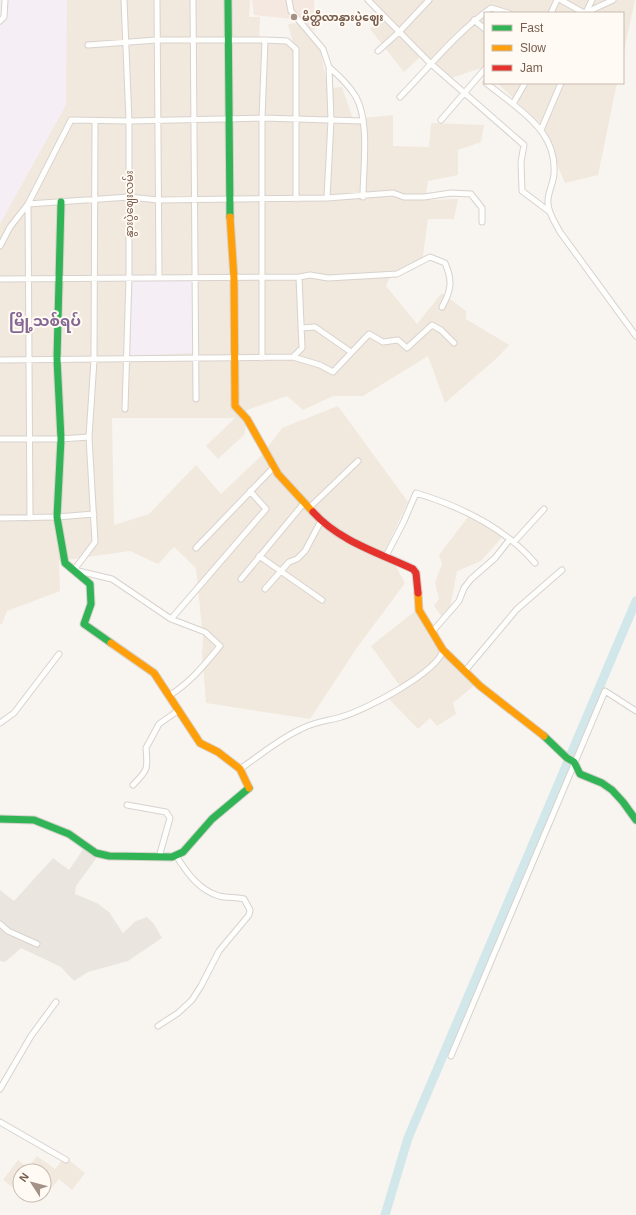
<svg xmlns="http://www.w3.org/2000/svg" width="636" height="1215" font-family="Helvetica,'Noto Sans Myanmar',sans-serif">
	<style>
		.residential { fill: #f1e8de }
		.commercial { fill: #f5e8e1 }
		.industrial { fill: #ebe5e0 }
		.education { fill: #f5eef5 }
		.lines { fill: none; stroke-linecap: round; stroke-linejoin: round }
		.river { stroke: #d1e7e9; stroke-width: 9 }
		.street-casing { stroke: #d8d2ce; stroke-width: 7 }
		.fast-casing { stroke: #d8d2cc; stroke-width: 9 }
		.slow-casing { stroke: #d8d2cc; stroke-width: 9 }
		.jam-casing { stroke: #d8d2cc; stroke-width: 9 }
		.street { stroke: #fefefd; stroke-width: 5 }
		.fast { stroke: #30b455; stroke-width: 7 }
		.slow { stroke: #ff9f0a; stroke-width: 7 }
		.jam { stroke: #e5322d; stroke-width: 7 }
		.poi-dot { fill: #a59287; stroke: #fffaf3; stroke-width: 1.5 }
		.labels { text-anchor: middle; dominant-baseline: central; stroke-width: 4; stroke-linejoin: round; paint-order: stroke }
		.poi-label { font-size: 11px; font-weight: bold; fill: #785d4e; stroke: #fffaf3; text-anchor: start }
		.street-label { font-size: 11px; fill: #785d4e; stroke: #fffaf3 }
		.district-label { font-size: 15px; font-weight: bold; fill: #846693; stroke: #fffaf3 }
	</style>
	<rect width="100%" height="100%" fill="#f8f5f0"/>
	<path class="residential" d="M0 0H250L249 17H260L259 42 293 43 288 24 297 23 319 43 328 88 342 87 353 119 393 115V146L429 147 431 123 484 125 481 142 458 150V175L428 181 425 200 458 199 454 219H428L422 264 392 272 386 286 417 324 442 293 466 311V319L509 345 498 357 445 403 428 356 363 396H333L303 410 287 396 247 410 245 434 218 459 206 446 235 418H112L114 525 149 514 196 465 221 494 262 455 282 428 338 406 408 502 386 548 405 583 356 649 310 719 206 703 202 653 203 638 196 568 174 547 158 564 130 551 59 561 60 591 7 611 2 624H0Z
		M372 0H635L623 56V13H485V71L481 68 451 78 420 57 404 72 370 29 386 14Z
		M497 83H617L598 175 565 183 540 123Z
		M468 517 504 535 481 561 457 571 449 613 443 618 434 606 439 599 435 582 442 564 439 555Z
		M415 611 433 643 476 684 453 703 456 714 437 726 430 718 418 729 387 697 400 686 371 646Z
		M37 1156 55 1169 65 1157 85 1173 72 1190 59 1179 49 1191 44 1187V1171H20V1184L16 1190 3 1180 18 1160 28 1168Z"/>
	<path class="commercial" d="M252 0H314L315 31 292 19 254 15Z"/>
	<path class="industrial" d="M84 848 98 856 76 886 75 894 97 903 109 912 123 933 136 921 147 917 154 924 162 938 128 961 88 972 74 981 61 967 21 948 5 962 0 961V890L14 901 53 858 69 870Z"/>
	<path class="education" d="M0 0H67L66 105 0 224Z
		M132 279 193 280 192 353 130 356Z"/>
	<g class="lines">
		<path class="river" d="M385 1215 408 1138 636 601"/>
		<defs>
			<path id="street" d="M124 0 129 121V277L125 409
				M157 0 159 277
				M193 0 196 399
				M289 0 291 11 323 49 329 67 331 120 327 198
				M368 0 430 63 524 145 521 162 522 191 550 212
				M561 0 584 13
				M586 12 592 0
				M551 13 557 0
				M585 13 613 0
				M474 20 485 29
				M0 21 4 17 5 0
				M88 45 157 40H265
				M378 51 399 32 429 0
				M329 67C339 76 349 85 356 97 370 122 363 168 363 197
				M486 83 513 104
				M525 83 513 104C536 122 556 141 554 173 554 183 547 193 548 203 548 213 556 224 560 232L636 336
				M400 97C430 66 456 33 491 8L508 13
				M441 120 485 69
				M95 121 94 360 89 437 95 542 74 570 112 579 171 619 266 509 250 491
				M541 130 561 83
				M0 246 10 227 28 204 129 197 158 200 327 198 393 193 404 197H424L451 193 471 194 482 208V222
				M0 279 299 277 310 275 328 278 397 274 430 257 445 263C453 281 451 291 442 307
				M301 328 315 327 351 352
				M293 357 302 348 299 277
				M262 358V118L265 40 287 41 296 49V199
				M0 360 293 357 320 365 333 372 369 334 383 342 398 340 407 348 432 325 441 330 454 343
				M0 439H61L89 437
				M309 508 358 461
				M0 518 57 517 94 514
				M30 518 28 204 71 120 129 121 262 118 363 121
				M514 542 544 509
				M196 548 274 467
				M259 556 322 600
				M386 556 404 521 416 493C459 506 505 528 535 563
				M241 579 304 503
				M265 589 289 562 297 559 305 551 321 521
				M432 632 459 601 464 588 471 579 495 558 510 539
				M465 671 517 609 562 570
				M170 695C191 682 205 664 220 646L205 632 171 619
				M0 723 14 713 59 654
				M240 769C259 756 279 739 301 729 314 722 327 721 341 717 364 711 438 672 443 650
				M133 785C148 770 148 769 146 748L159 724 179 710
				M127 805 166 812 170 818 159 857
				M0 924 8 931 37 944
				M158 1026 178 1013 192 1000 201 986 219 951 249 915 250 910 244 899C236 897 227 898 219 896 199 890 187 873 177 857
				M451 1056 605 691 636 711
				M0 1089 31 1036 56 1002
				M0 1122 66 1160"/>
			<path id="fast" d="M228 0 230 217
				M61 202 57 359 61 439 57 517 65 563 90 584 91 604 84 624 111 643
				M544 736 567 758 574 762 580 774 602 783 612 790 623 802 636 820
				M0 819 34 820 69 834 96 853 109 856 172 857 183 852 212 819 249 788"/>
			<path id="slow" d="M230 217 234 278 235 406 247 419 278 474 313 512
				M418 593 419 610 443 650 480 686 544 736
				M111 643 154 673 200 743 218 752 240 769 249 788"/>
			<path id="jam" d="M313 512C339 541 379 553 413 569L416 573 418 593"/>
		</defs>
		<use href="#street" class="street-casing"/>
		<use href="#fast" class="fast-casing"/>
		<use href="#slow" class="slow-casing"/>
		<use href="#jam" class="jam-casing"/>
		<use href="#street" class="street"/>
		<use href="#fast" class="fast"/>
		<use href="#slow" class="slow"/>
		<use href="#jam" class="jam"/>
	</g>
	<circle class="poi-dot" cx="294" cy="17" r="4"/>
	<g class="labels">
		<g class="poi-label">
			<text x="302" y="17">မိတ္ထီလာနွားပွဲဈေး</text>
		</g>
		<g class="street-label">
			<text transform="translate(129 204) rotate(-90)">နွားပွဲဈေးလမ်း</text>
		</g>
		<g class="district-label">
			<text x="45" y="320">မြို့သစ်ရပ်</text>
		</g>
	</g>
	<rect x="484" y="12" width="140" height="72" fill="#fffaf3" stroke="#c9bbb1"/>
	<rect x="492" y="25" width="20" height="6" fill="#30b455" stroke="#c9bbb1"/>
	<text x="520" y="32" font-size="12" fill="#785d4e">Fast</text>
	<rect x="492" y="45" width="20" height="6" fill="#ff9f0a" stroke="#c9bbb1"/>
	<text x="520" y="52" font-size="12" fill="#785d4e">Slow</text>
	<rect x="492" y="65" width="20" height="6" fill="#e5322d" stroke="#c9bbb1"/>
	<text x="520" y="72" font-size="12" fill="#785d4e">Jam</text>
	<g transform="translate(32 1183) rotate(306)"><circle r="19" fill="#fffaf3" stroke="#c9bbb1"/>
	<path d="M0-3L7 15L0 10L-7 15Z" fill="#a59287"/>
	<text y="-6" font-size="11" font-weight="bold" text-anchor="middle" fill="#785d4e">N</text>
	</g>
</svg>
